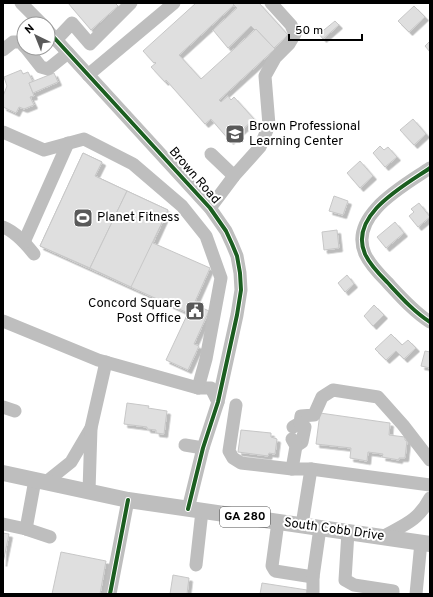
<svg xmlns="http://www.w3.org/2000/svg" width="433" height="597" font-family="Overpass,sans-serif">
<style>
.building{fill:#dfdfdf;stroke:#c7c7c7;filter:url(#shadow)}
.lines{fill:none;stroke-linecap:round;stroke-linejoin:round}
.minor{stroke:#bebebe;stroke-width:13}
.major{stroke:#bebebe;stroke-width:16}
.cycleway-casing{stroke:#fff;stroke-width:6}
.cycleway{stroke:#1b5e20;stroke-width:4}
.labels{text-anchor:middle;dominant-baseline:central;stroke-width:4;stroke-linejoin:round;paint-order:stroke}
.shield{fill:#fff;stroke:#4c4c4c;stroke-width:1}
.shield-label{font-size:12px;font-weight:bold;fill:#000}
.poi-label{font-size:13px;fill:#000;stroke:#fff;text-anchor:start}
.street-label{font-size:13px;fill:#000;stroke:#fff}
</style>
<defs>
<filter id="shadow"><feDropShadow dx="3.5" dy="3.5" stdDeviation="0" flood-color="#0004"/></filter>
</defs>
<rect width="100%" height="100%" fill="#fff"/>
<g class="building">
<path d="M68,3H115L118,6L91,30Z"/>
<path d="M196,3H232L234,5L179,55L201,79L256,29L275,49L219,100L221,102L228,96L231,100L234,97L254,119L230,141L211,119L205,124L166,80L165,82L151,67L156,63L155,62L154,63L143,51Z"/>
<path d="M232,3H259L288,35L274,48L256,29L255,30L251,26L228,48L213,30L237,8Z"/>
<path d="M414,6L425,17L409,32L398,21Z"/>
<path d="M335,21L339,25L323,39L319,34Z"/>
<path d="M430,41V52L425,46Z"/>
<path d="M21,70L23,74L28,72L33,82L29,83L34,96L30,97L34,105L24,109L19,107L16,113L3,107V96L7,86L4,77Z"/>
<path d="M54,73L58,82L33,93L29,83Z"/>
<path d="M413,119L426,134L414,145L400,130Z"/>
<path d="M380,146L384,150L388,147L397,157L385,167L373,153Z"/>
<path d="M83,153L102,162L95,176L168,210L153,243L210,268L194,304L209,311L194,344L199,346L188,370L166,360L188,313L40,246Z"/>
<path d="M83,153L102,162L95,176L127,191L90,268L40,246Z"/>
<path d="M360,161L373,176L360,188L347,173Z"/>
<path d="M127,191L168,210L131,287L90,268Z"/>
<path d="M334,196L348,201L343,215L329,211Z"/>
<path d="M419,203L430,217L418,227L409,216L414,212L411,209Z"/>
<path d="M395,222L404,233L386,248L377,237Z"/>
<path d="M337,230L339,248L324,250L322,232Z"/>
<path d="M347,275L354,284L345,292L338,283Z"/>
<path d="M374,305L384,315L373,326L364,316Z"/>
<path d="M391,334L402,345L408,340L416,348L404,359L396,351L386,360L375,349Z"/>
<path d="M425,351L430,352V368L421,366Z"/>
<path d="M127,403L149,406L148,408L167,411L164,434L156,433V430L147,429V427L124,424Z"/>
<path d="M320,413L390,423L389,435L405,437V440L407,441L405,458H399V460L382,457L383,454L368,452L367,461L350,458L351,448L316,444Z"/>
<path d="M241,430L271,433V437L277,439L275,454L269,453L268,456L238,452Z"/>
<path d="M3,533L9,534L3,563Z"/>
<path d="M61,552L106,561L100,594H52Z"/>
<path d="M173,575L189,578L187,594H170Z"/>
<path d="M262,583L307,590L306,594H260Z"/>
</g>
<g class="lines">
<g class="minor">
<path d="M21,3L42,24"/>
<path d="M48,31L210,208L226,231L232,244L237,256L240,273L241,290L237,315L218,402L203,448L188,509"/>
<path d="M56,40L72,23L90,44L131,3"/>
<path d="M26,48L41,67L48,69L68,53"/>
<path d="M3,50L13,42H21L24,46"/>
<path d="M88,75L174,3"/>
<path d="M3,132L44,150L84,139L133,164L182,206L206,236L221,278L206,359L198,388H211L218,402"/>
<path d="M211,154L234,176"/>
<path d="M430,168C405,185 348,215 365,254C370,265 379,274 387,282C400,296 414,312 430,322"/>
<path d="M210,208L234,176L260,147L269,125L265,76L275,58L289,44L295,34L291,25L271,3"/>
<path d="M3,227C16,232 26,244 34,254"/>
<path d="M24,242L68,143"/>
<path d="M3,321L98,360L198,388"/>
<path d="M236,405L229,451L233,458L241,463L292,469H311L430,485"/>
<path d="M3,407L15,411"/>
<path d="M293,427L300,423L301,416L314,415L322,397L333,390L378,397L403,425L430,460"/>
<path d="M185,445L203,448"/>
<path d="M296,446L302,442L305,427L300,423"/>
<path d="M292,469L296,446L292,439"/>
<path d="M46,482L71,462L91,428"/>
<path d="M89,491L91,428L106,362"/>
<path d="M278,522L272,566L275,571L313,577L320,528"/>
<path d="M3,524L26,529L50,537"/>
<path d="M302,525L311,469"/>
<path d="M26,529L35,480"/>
<path d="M348,532L345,580L354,585L393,591V594"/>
<path d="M382,537C404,525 418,521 430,498"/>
<path d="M196,565L202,511"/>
<path d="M313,577V594"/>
<path d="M110,594L128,500"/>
<path d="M416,594L421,542"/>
</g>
<path class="major" d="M3,473L128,500L430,544"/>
<defs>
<g id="cycleway">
<path d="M48,31L210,208L226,231L232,244L237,256L240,273L241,290L237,315L218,402L203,448L188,509"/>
<path d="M430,168C405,185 348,215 365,254C370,265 379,274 387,282C400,296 414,312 430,322"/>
<path d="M110,594L128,500"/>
</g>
</defs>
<use href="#cycleway" class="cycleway-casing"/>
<use href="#cycleway" class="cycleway"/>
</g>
<defs>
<symbol id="school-square" viewBox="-11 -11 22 22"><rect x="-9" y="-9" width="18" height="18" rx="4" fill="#595959" stroke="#fff"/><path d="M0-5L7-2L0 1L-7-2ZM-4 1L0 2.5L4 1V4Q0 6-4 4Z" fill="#fff"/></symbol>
<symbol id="stadium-square" viewBox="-11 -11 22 22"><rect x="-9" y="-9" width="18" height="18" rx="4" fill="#595959" stroke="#fff"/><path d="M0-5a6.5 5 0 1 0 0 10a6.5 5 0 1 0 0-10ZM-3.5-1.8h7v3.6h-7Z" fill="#fff"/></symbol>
<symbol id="civic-square" viewBox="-11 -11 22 22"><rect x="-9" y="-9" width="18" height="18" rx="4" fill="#595959" stroke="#fff"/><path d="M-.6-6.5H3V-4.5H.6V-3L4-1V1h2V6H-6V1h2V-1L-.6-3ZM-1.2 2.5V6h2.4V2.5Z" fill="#fff"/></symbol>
</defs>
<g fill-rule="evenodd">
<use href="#school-square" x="224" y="123" width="22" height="22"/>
<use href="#stadium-square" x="72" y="207" width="22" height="22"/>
<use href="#civic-square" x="184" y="300" width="22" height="22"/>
</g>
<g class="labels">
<rect class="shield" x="220" y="507" width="50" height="20" rx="3"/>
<g class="shield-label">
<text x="245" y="517">GA 280</text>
</g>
<g class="poi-label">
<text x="249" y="127">Brown Professional<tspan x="249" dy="15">Learning Center</tspan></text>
<text x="97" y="218">Planet Fitness</text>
<text x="181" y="304" text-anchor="end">Concord Square<tspan x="181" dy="15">Post Office</tspan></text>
</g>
<g class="street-label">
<text transform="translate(194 176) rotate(49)">Brown Road</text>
<text transform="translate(334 530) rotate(8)">South Cobb Drive</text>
</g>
</g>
<rect width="433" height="597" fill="none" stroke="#000000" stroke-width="8"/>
<g transform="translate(36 36) rotate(317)"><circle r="19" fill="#ffffff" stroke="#999999"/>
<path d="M0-3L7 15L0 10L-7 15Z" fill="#595959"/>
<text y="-6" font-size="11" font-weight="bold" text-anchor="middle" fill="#000000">N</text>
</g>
<path d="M289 34v6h73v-6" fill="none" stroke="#000000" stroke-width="2"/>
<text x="295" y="34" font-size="12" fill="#000000" stroke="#ffffff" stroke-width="3" paint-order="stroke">50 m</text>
</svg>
